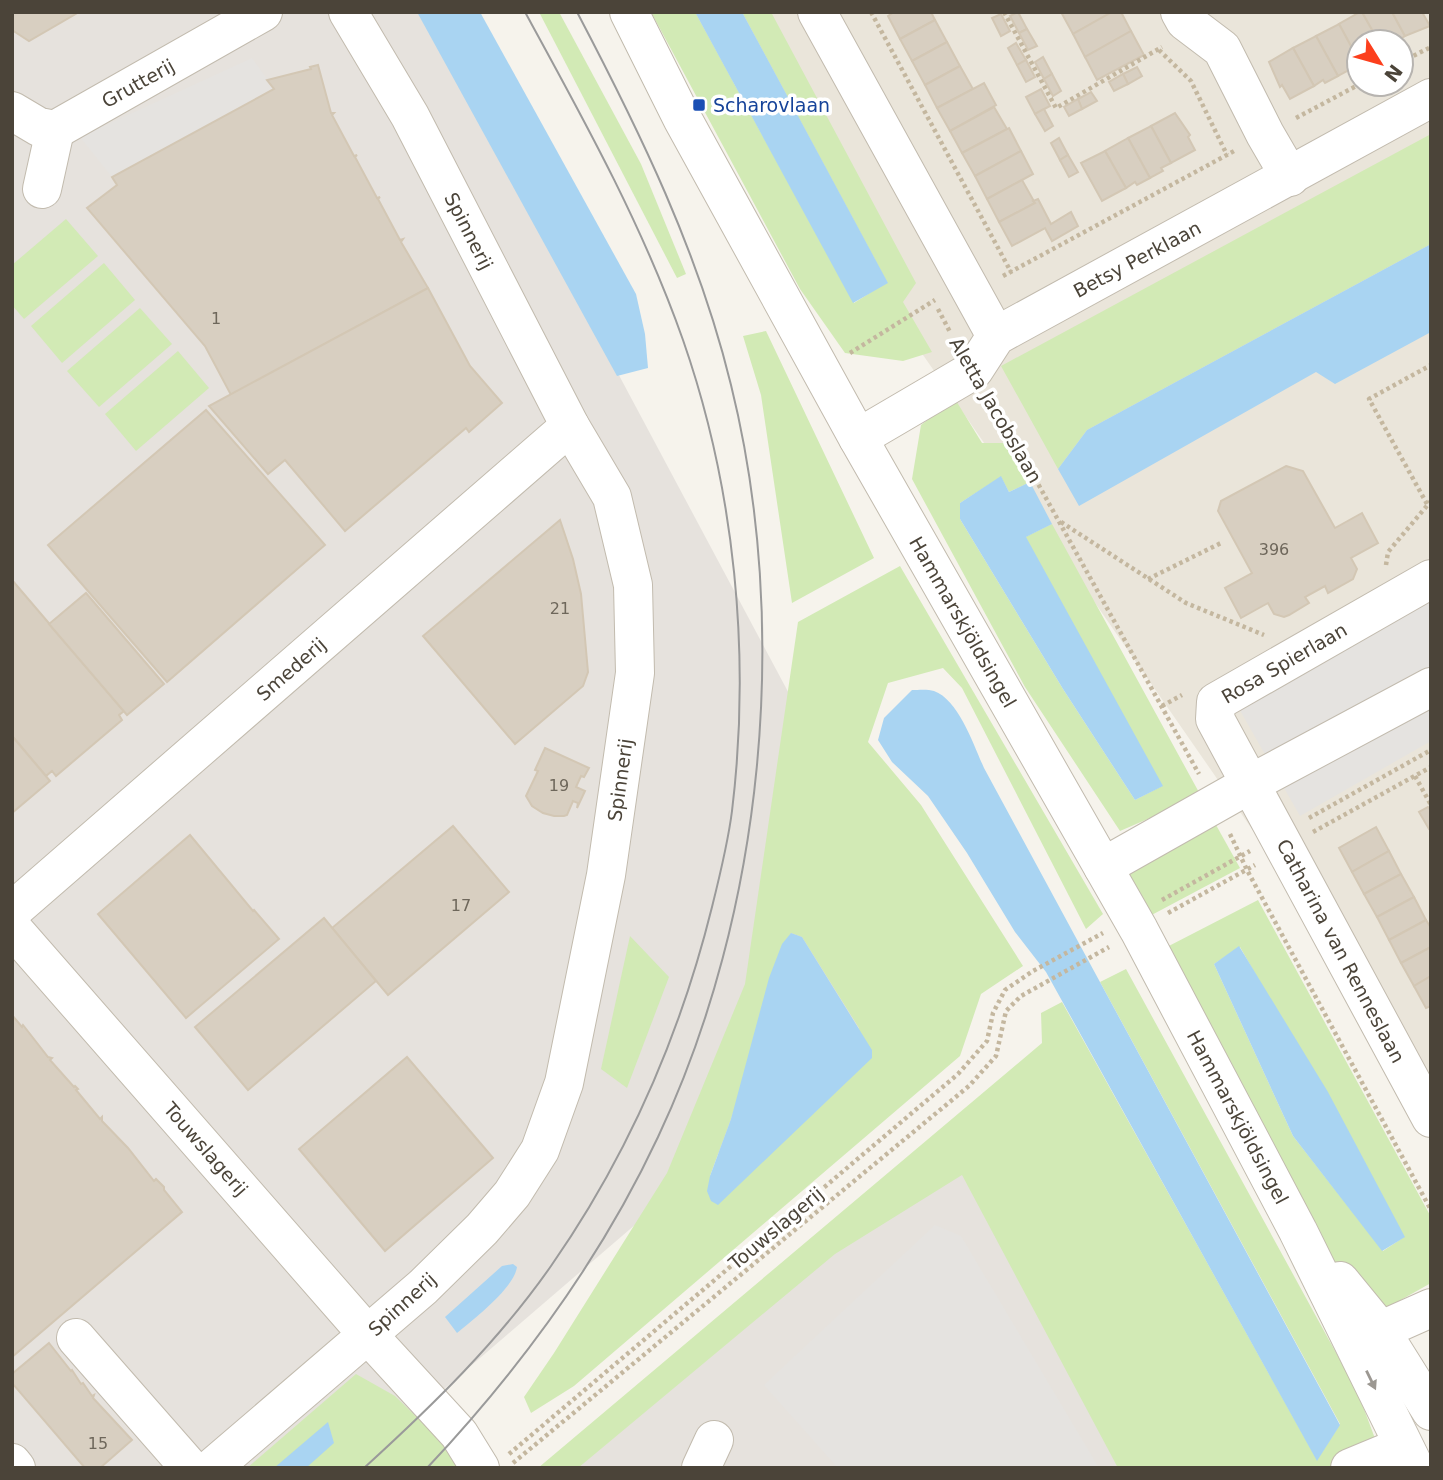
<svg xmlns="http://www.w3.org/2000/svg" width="1443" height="1480" font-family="'DejaVu Sans',sans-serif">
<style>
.residential{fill:#eae5da;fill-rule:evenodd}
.industrial{fill:#e6e2dd}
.green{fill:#d2eab5;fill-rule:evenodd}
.parking{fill:#e5e3e0}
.water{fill:#a9d4f2}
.building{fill:#d8cfc1;stroke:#d3c7b4;stroke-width:2}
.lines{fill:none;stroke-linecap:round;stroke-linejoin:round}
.minor-casing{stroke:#c2bbae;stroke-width:40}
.path{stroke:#c4b79f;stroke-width:4.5;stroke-dasharray:3.5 3.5;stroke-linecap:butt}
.minor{stroke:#fff;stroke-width:38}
.tram{stroke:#9a9a9a;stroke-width:2}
.oneway{fill:#9c9892}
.transit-dot{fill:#1a4fb4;stroke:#fff;stroke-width:2.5}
.labels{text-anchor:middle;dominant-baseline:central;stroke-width:7;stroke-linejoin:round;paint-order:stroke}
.number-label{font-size:16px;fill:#6e675b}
.street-label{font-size:19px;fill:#4b4439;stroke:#fff}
.transit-label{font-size:19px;fill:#164399;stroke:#fff;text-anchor:start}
</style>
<rect width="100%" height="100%" fill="#f6f3ec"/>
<path class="residential" d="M685,12H1431V1087ZM1359,42H1401V84H1359Z"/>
<g class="industrial">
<path d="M12,12H425L935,967L352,1468H12Z"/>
<path d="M1015,1079L1231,1468H560Z"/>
</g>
<g class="green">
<path d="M539,12H559L641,164L686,274L677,278Z"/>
<path d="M651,12H695L854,303L887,282L742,12H771L916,283L903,302L932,352L903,361L845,353L800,289Z"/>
<path d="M1431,134V244L1087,430L1058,469L1001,366Z"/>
<path d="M66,219L98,256L24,319L12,305V265Z"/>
<path d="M104,263L135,300L62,363L31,326Z"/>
<path d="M140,308L172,344L99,407L67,371Z"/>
<path d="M766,331L874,558L792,603L761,395L743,336Z"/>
<path d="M178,351L209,388L136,451L105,414Z"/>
<path d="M955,399L982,443H1008L1030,482L1009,492L1001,477L960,503V519L1063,689L1135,800L1162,786L1025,537L1052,524L1201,796L1120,831L1025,687L912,479L921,425Z"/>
<path d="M900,566L1103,914L1086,929L962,688L943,668L888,683L868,742L921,805L1023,966L981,994L960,1056L574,1386L531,1413L524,1397L554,1353L667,1173L745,984L798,622ZM791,933L802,937L859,1028L710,1176L731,1119Z"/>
<path d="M1216,825L1240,868L1146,918L1122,873Z"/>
<path d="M1258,900L1431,1217V1283L1365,1320L1163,949ZM1240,947L1404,1237L1383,1251L1293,1136L1214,964Z"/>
<path d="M630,936L669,977L627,1088L601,1069Z"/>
<path d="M1126,969L1358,1393L1386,1468H1118L962,1175L835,1254L578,1468H538L1042,1043L1041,1013L1062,1002L1317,1460L1340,1424L1100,982Z"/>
<path d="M356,1374L395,1396L469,1468H247Z"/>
</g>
<g class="parking">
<path d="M252,58L274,89L112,177L80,137Z"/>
<path d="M1431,597V741L1300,816L1238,707Z"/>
<path d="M935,1225L961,1236L1099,1468H838L764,1385Z"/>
</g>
<g class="water">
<path d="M417,12H480L636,294L645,334L648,368L617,376Z"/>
<path d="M695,12H742L888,283L853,303Z"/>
<path d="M1431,244V332L1335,384L1316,372L1079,506L1058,469L1087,430Z"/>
<path d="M1001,476L1009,492L1030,482L1052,524L1026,537L1163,786L1135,800L1063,689L960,519V503Z"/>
<path d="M912,690C918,690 928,689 934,691C959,700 974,746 984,768L1340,1425L1317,1461L1046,972L1015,932L967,853L928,796L892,762L878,740L884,718Z"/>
<path d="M791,933L802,937L872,1050V1058L718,1205L711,1201L707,1191L710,1176L731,1119L769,978L782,944Z"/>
<path d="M1239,946L1328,1092L1405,1237L1382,1251L1293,1136L1214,964Z"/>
<path d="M513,1264L517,1267C514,1288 474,1319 457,1333L445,1317L502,1266Z"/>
<path d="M328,1422L334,1443L306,1468H274Z"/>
</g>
<g class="building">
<path d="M12,12H79L29,41L12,30Z"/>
<path d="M894,12H931L935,20L900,39L888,16Z"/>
<path d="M1018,12L1027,29L1019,33L1010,16Z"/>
<path d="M1061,12H1112L1073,34Z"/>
<path d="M1112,12H1121L1131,31L1085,57L1073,34Z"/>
<path d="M1360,12H1362L1379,42H1359V61L1339,24Z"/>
<path d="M1362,12H1392L1405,36L1396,42H1379Z"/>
<path d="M1392,12H1422L1430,26L1405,36Z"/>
<path d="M1001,14L1010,31L1001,36L992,18Z"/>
<path d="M935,20L947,42L912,61L900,39Z"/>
<path d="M1339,24L1359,61L1349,66L1351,69L1338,76L1316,36Z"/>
<path d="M1027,29L1037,46L1028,50L1019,33Z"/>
<path d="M1131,31L1144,55L1097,80L1085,57Z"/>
<path d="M1316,36L1338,76L1325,83L1323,80L1314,86L1293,48Z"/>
<path d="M947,42L960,66L925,85L912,61Z"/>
<path d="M1016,43L1026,60L1017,65L1008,48Z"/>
<path d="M1293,48L1314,86L1290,99L1282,85L1280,87L1269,62Z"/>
<path d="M1043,57L1052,74L1044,79L1035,62Z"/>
<path d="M1026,60L1035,77L1026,82L1017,65Z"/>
<path d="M318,65L331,113H334L332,115L354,156L357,155L355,157L377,198L380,197L378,199L400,240L403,239L401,242L428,288L231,395L205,346L87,208L117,185L112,177L274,89L267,80L311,69L310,67Z"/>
<path d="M960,66L973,89L937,108L925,85Z"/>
<path d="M1137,67L1142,76L1128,84L1123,74Z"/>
<path d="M1052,74L1061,91L1053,96L1044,79Z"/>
<path d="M1123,74L1128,84L1114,91L1109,82Z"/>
<path d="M984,83L996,105L950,131L937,108Z"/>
<path d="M1041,89L1050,106L1035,114L1026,97Z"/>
<path d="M1091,92L1097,101L1082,109L1078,99Z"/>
<path d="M1078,99L1082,109L1069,116L1064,107Z"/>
<path d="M994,107L1007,129L962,153L950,131Z"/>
<path d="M1044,109L1053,126L1045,131L1035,114Z"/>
<path d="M1175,113L1190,135L1188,137L1195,150L1171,163L1151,126Z"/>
<path d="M1151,126L1171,163L1161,168L1163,171L1150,178L1128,138Z"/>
<path d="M1009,128L1021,151L975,176L962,153Z"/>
<path d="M1059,138L1068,155L1060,160L1051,143Z"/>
<path d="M1128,138L1150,178L1137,185L1135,182L1126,188L1105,151Z"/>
<path d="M1021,151L1033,174L987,199L975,176Z"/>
<path d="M1105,151L1126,188L1102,201L1081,163Z"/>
<path d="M1068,155L1078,172L1069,177L1060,160Z"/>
<path d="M1022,180L1035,203L999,222L987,199Z"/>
<path d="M1038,199L1051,224L1071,212L1078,226L1052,241L1045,228L1012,246L999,222L1035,203L1033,201Z"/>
<path d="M428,288L470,366L502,403L469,432L466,428L345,531L285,460L268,474L209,406Z"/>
<path d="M206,410L325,545L167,682L48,545Z"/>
<path d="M1286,466L1303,471L1335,528L1362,513L1378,543L1351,558L1357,569L1353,579L1328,593L1325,586L1305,597L1309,603L1289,615L1284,617L1274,614L1268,603L1241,618L1225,588L1252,573L1218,511L1221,501Z"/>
<path d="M560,520L573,559L581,594L588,672L583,686L515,744L423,636Z"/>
<path d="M12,580L124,711L119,715L122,720L56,776L52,771L46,776L12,736Z"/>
<path d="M86,593L164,684L127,715L49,624Z"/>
<path d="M12,736L50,781L12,813Z"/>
<path d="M545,748L589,768L584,777L581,776L576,787L585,791L577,808L578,803L573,801L567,815L564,816H554L543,813L532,806L526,796L538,771L535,770Z"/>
<path d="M1428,807L1431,811V828L1429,829L1419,812Z"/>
<path d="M453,826L509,892L388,995L332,928Z"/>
<path d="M1376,827L1389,851L1352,872L1339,848Z"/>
<path d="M190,835L253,911L254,910L279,939L186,1018L98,914Z"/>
<path d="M1389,851L1401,874L1364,894L1352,872Z"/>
<path d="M1401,874L1414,897L1377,917L1364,894Z"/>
<path d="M1414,897L1426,920L1389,940L1377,917Z"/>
<path d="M324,918L376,981L248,1090L195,1027Z"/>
<path d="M1426,920L1431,928V947L1401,963L1389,940Z"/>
<path d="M1431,947V976L1414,986L1401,963Z"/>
<path d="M1431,976V1006L1426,1008L1414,986Z"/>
<path d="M12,1015L22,1027L23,1025L48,1057L52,1058L50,1060L74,1087L75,1086L78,1089L76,1090L100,1119L102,1117V1121L128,1148L154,1181L156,1179L164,1187V1190L182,1212L12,1357Z"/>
<path d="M407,1057L493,1158L385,1251L299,1149Z"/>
<path d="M49,1343L71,1371L72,1370L81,1384L83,1383L92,1396L94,1395L93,1398L132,1440L100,1468H85L12,1383V1374Z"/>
</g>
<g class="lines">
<defs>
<g id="minor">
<path d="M629,12L682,118L858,438L1139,930L1298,1231L1415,1468"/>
<path d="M817,12L996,336"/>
<path d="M1180,12L1185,21L1222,49L1265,134L1290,177"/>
<path d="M12,111L39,127L55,130L263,12"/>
<path d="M42,189L55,130"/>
<path d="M858,438L974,370L996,336L1431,98"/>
<path d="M1431,579L1216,702L1215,719L1431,1118"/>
<path d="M1103,867L1250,784L1431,687"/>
<path d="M12,911L570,426"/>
<path d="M12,928L368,1335L459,1434L480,1468"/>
<path d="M1340,1281L1381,1331L1431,1411"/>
<path d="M76,1338L190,1468"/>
<path d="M1359,1340L1431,1308"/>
<path d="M12,1463L16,1468"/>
<path d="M212,1468L423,1287L482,1229L512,1194L540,1150L564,1083L606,875L635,673L633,585L612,497L570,426L410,116L348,12"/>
<path d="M701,1468L714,1440"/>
<path d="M1350,1468L1403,1446"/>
</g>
</defs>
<use href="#minor" class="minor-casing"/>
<g class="path">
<path d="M871,12L1011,272"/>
<path d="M1004,12L1056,108L1162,47"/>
<path d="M1159,50L1191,81L1227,155"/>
<path d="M1401,62L1431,47"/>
<path d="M1296,118L1360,84"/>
<path d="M1003,276L1236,150"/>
<path d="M938,309L950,332"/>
<path d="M850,353L935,300"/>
<path d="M991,399L1199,774"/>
<path d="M1427,504L1369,399L1431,365"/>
<path d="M1061,522L1186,603L1264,635"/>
<path d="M1386,565L1388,552L1431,501"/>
<path d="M1148,579L1223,542"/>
<path d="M1162,706L1182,695"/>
<path d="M1415,776L1431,805"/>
<path d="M1309,818L1431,750"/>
<path d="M1313,832L1431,767"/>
<path d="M1230,834L1247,870L1431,1210"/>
<path d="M1162,900L1250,851"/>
<path d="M1168,913L1255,865"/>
<path d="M509,1454L958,1074L987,1041L993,1013L1005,990L1033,971L1103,933"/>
<path d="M513,1463L969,1086L996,1056L1006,1011L1021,996L1109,947"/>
</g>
<use href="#minor" class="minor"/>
<g class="tram">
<path d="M364,1468C432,1406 498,1342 551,1266C627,1157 680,1036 712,907C720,875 728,843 732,811C751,655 735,489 683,340C643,226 583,118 525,12"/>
<path d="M427,1468C520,1369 600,1261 658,1137C764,912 791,627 731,385C699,253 640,132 577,12"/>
</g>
</g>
<defs><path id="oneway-solid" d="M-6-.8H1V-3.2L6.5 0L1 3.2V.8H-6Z" transform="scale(1.75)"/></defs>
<use class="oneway" href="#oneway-solid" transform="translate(1371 1380) rotate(64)"/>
<rect class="transit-dot" x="692" y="98" width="14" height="14" rx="3.5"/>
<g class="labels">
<g class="number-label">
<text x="216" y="318">1</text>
<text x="1274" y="549">396</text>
<text x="560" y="608">21</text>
<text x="559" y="785">19</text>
<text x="461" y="905">17</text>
<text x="98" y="1443">15</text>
</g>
<g class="street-label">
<text transform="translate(138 83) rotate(-29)">Grutterij</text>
<text transform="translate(469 231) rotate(63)">Spinnerij</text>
<text transform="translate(1137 259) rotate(-28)">Betsy Perklaan</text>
<text transform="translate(996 410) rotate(60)">Aletta Jacobslaan</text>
<text transform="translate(963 622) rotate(60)">Hammarskjöldsingel</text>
<text transform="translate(1284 663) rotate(-30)">Rosa Spierlaan</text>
<text transform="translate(291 669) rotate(-41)">Smederij</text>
<text transform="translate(620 780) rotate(-82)">Spinnerij</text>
<text transform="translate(1341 951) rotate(62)">Catharina van Renneslaan</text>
<text transform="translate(1238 1117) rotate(62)">Hammarskjöldsingel</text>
<text transform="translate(206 1149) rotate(49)">Touwslagerij</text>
<text transform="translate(776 1228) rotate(-40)">Touwslagerij</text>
<text transform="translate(402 1304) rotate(-42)">Spinnerij</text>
</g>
<g class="transit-label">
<text x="713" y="105">Scharovlaan</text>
</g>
</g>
<rect width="1443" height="1480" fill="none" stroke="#4b4439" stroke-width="28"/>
<g transform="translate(1380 63) rotate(127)"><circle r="33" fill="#ffffff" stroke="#b7b4b0" stroke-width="2"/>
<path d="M0-5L12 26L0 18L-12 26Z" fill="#fc3f1d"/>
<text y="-10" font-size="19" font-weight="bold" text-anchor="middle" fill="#4b4439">N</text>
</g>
</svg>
